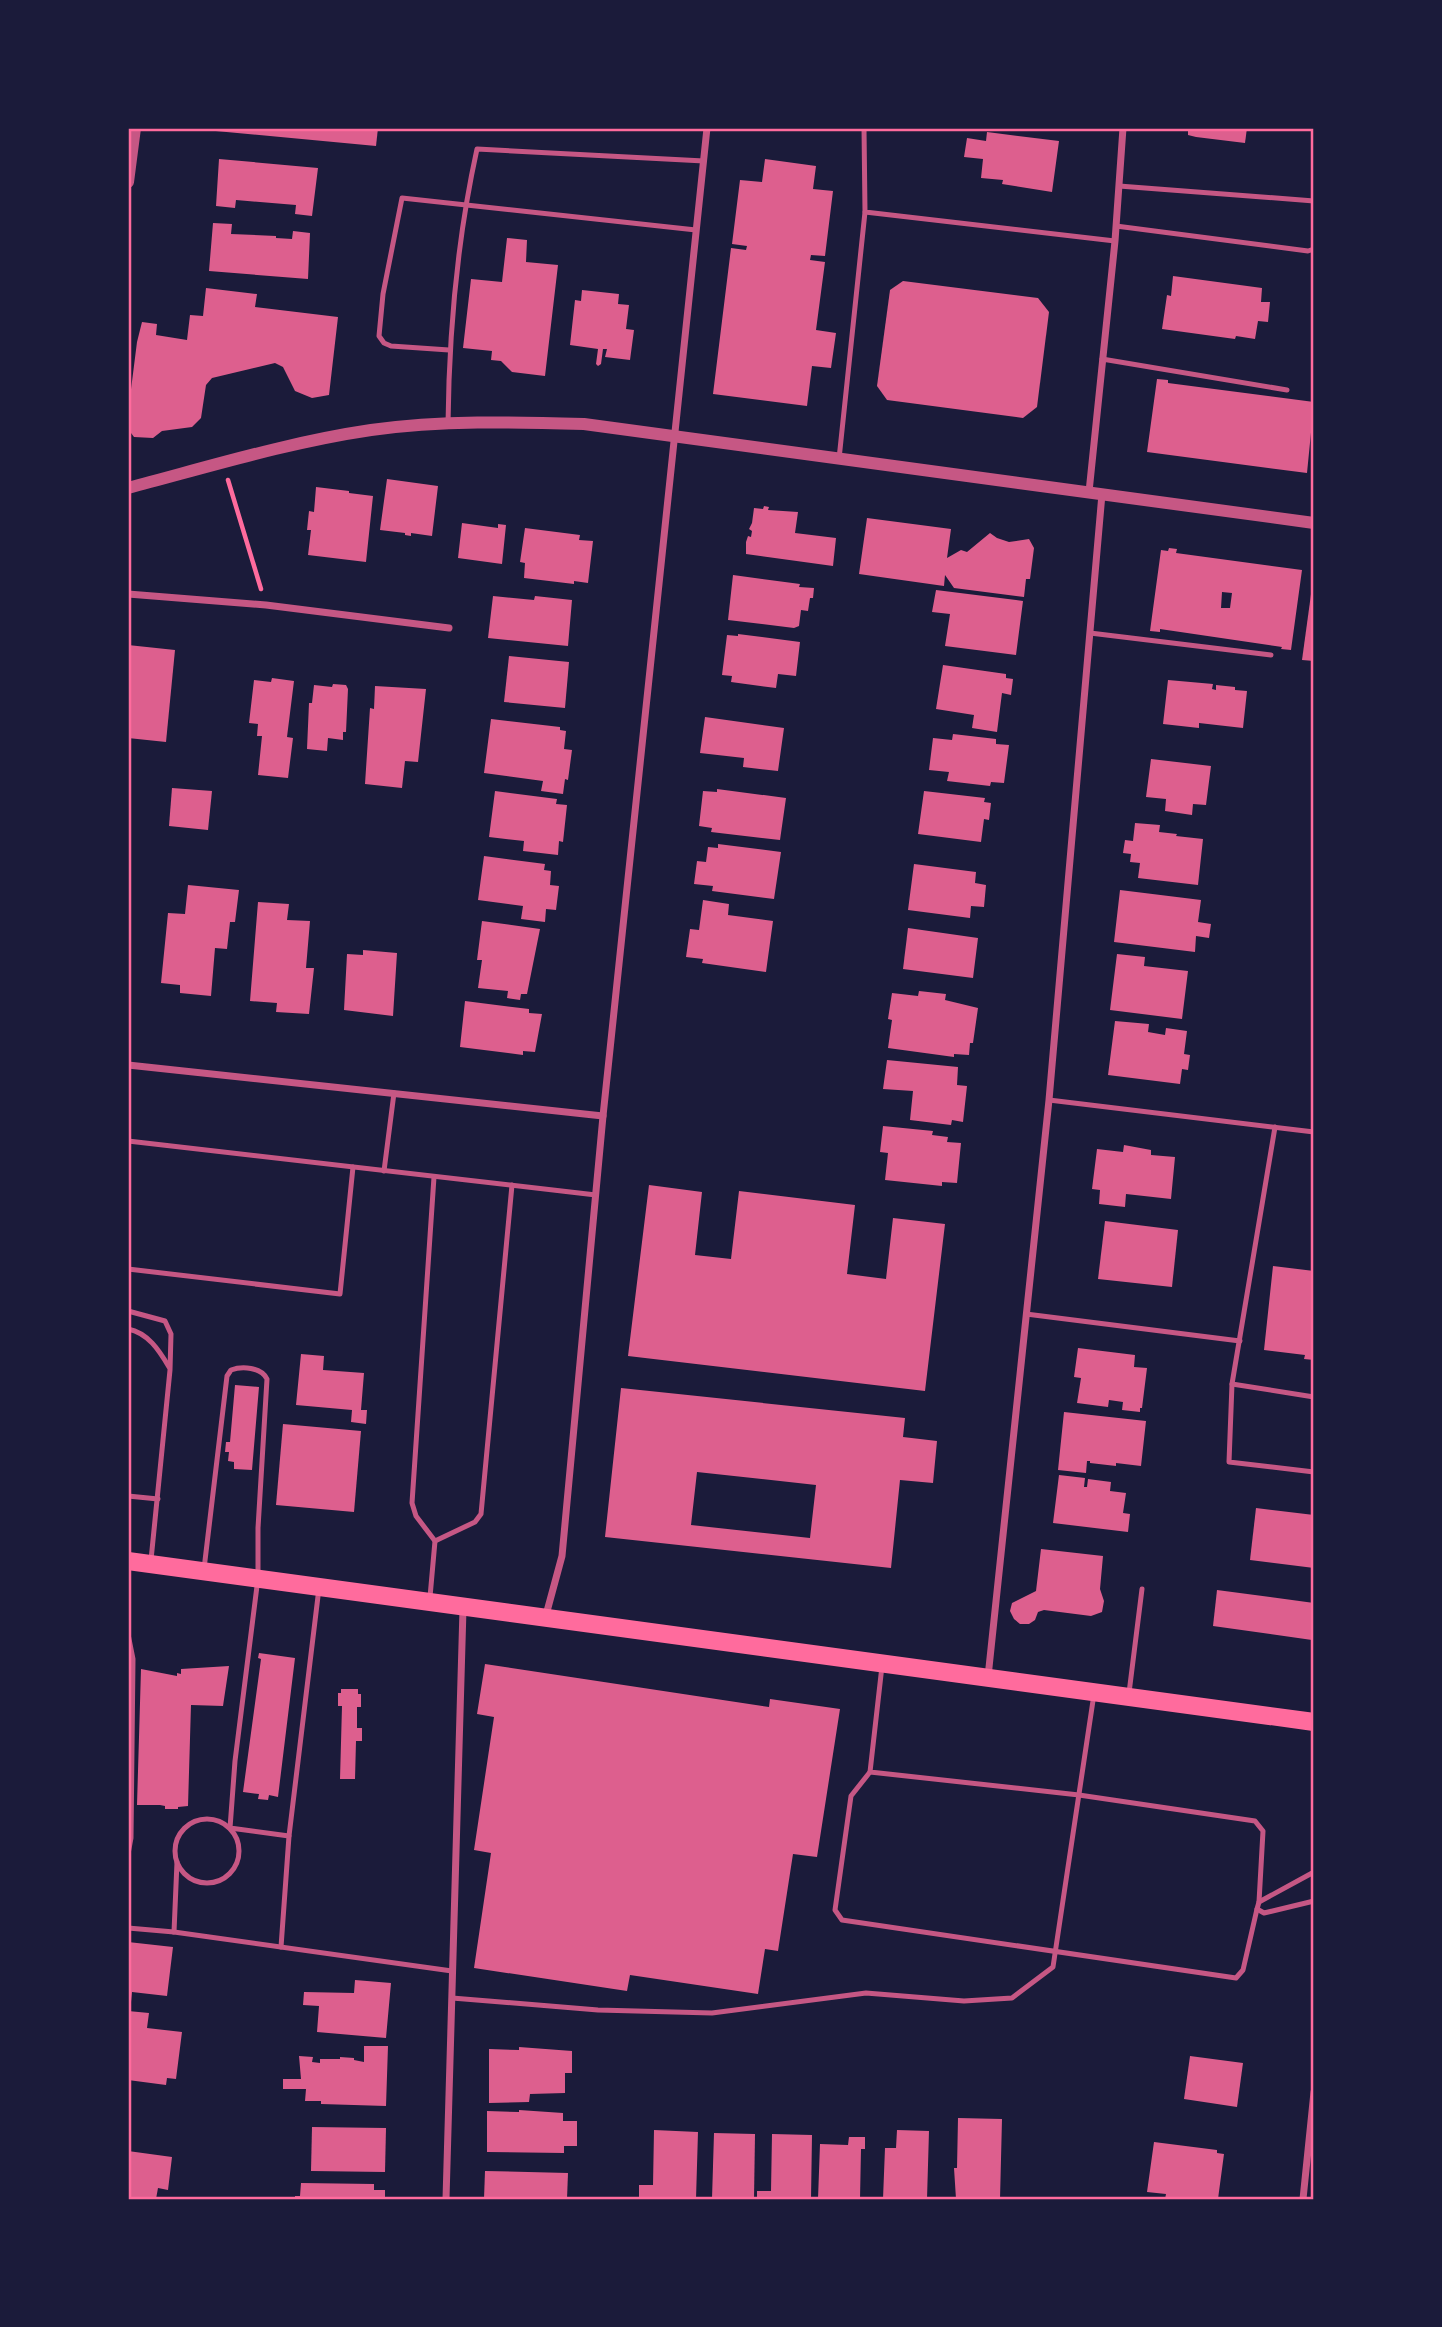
<svg xmlns="http://www.w3.org/2000/svg" width="1442" height="2327" font-family="'Fira Sans Condensed',sans-serif">
<style>
.building{fill:#dd5f8e;fill-rule:evenodd}
.lines{fill:none;stroke-linecap:round;stroke-linejoin:round}
.path{stroke:#ff6b9d;stroke-width:4.5}
.service{stroke:#c65784;stroke-width:5}
.minor{stroke:#c65784;stroke-width:7}
.tertiary{stroke:#c65784;stroke-width:12}
.primary{stroke:#ff6b9d;stroke-width:18}
.neatline{fill:none;stroke:#ff6b9d;stroke-width:2.5}
</style>
<rect width="100%" height="100%" fill="#1b1b3a"/>
<g class="building">
<path d="M205,128H378L376,146L205,130Z"/>
<path d="M1188,128H1247L1245,143L1196,137L1188,135Z"/>
<path d="M987,132L1059,141L1052,192L1002,184L1003,180L981,178L983,159L964,157L967,138L986,141Z"/>
<path d="M219,159L318,168L312,216L295,214L296,205L236,200L235,208L216,206Z"/>
<path d="M765,159L816,166L813,189L833,191L825,256L811,255L810,260L825,262L816,330L836,333L831,368L812,366L807,406L713,394L731,248L746,250L747,246L732,244L740,180L762,182Z"/>
<path d="M213,223L232,224L231,234L276,236V238L292,239L293,231L310,233L308,279L209,271Z"/>
<path d="M507,238L527,240L526,262L558,265L545,376L512,372L501,361L491,360L492,351L463,348L471,279L502,282Z"/>
<path d="M1173,276L1262,288L1261,302H1270L1268,322L1258,321L1255,339L1236,336L1235,339L1162,329L1167,295L1171,296Z"/>
<path d="M903,281L1038,298L1049,312L1037,407L1023,418L887,400L877,386L890,290Z"/>
<path d="M206,288L257,294L255,307L338,317L329,395L312,398L295,391L283,367L275,363L212,378L206,385L201,418L192,427L162,431L153,438L134,437L128,429V413L137,342L142,322L157,324L156,335L187,340L190,315L203,316Z"/>
<path d="M582,290L619,294L618,304L629,305L626,329L634,330L630,360L605,357L607,349H603L601,364L598,366L596,364L598,349L570,345L575,300L581,301Z"/>
<path d="M1157,379L1168,380V383L1314,402L1307,473L1147,452Z"/>
<path d="M387,479L438,486L432,536L411,533V536L405,535V533L380,530Z"/>
<path d="M316,487L349,491V493L373,496L366,562L308,555L311,530H307L309,511L314,512Z"/>
<path d="M764,506L769,507L768,510L798,512L795,533L836,538L833,566L746,554V542L748,536L751,537L752,531L749,529L752,523L754,508L763,509Z"/>
<path d="M867,518L951,529L947,558L961,550L967,552L990,533L997,538L1009,542L1029,539L1034,548L1030,579H1026L1024,597L954,588L945,575L944,586L859,574Z"/>
<path d="M462,523L498,528V524L506,525L502,564L458,558Z"/>
<path d="M525,528L580,535L579,540L593,541L588,583L574,581V584L524,578L525,563L520,562Z"/>
<path d="M1169,548L1177,549L1176,553L1302,570L1291,650L1281,649L1282,647L1160,629V632L1150,631L1161,550L1168,551ZM1222,592L1232,593L1230,608H1221Z"/>
<path d="M733,575L800,584L799,587L814,588L813,598H810L808,611L801,610L799,626L794,628L728,620Z"/>
<path d="M1312,587L1314,588V661L1302,660Z"/>
<path d="M936,590L1023,601L1016,655L945,646L950,614L932,612Z"/>
<path d="M493,596L534,600L535,596L572,600L568,646L488,638Z"/>
<path d="M738,634L800,642L796,676L778,674L776,688L731,682L732,676L722,675L727,635L738,636Z"/>
<path d="M128,645L175,650L166,742L128,738Z"/>
<path d="M509,656L569,662L565,708L504,702Z"/>
<path d="M943,665L1006,674V678L1013,679L1011,695L1002,693L997,732L972,728L974,715L936,709Z"/>
<path d="M272,678L294,681L287,737L293,738L288,778L258,775L262,736H257L258,724L249,723L254,680L271,682Z"/>
<path d="M1168,680L1213,684L1212,689L1216,690V685L1235,687V690L1247,691L1243,728L1199,723V728L1163,724Z"/>
<path d="M333,684L346,685L348,689L346,732H343V740L328,738L327,751L307,749L309,703H312L314,685L332,687Z"/>
<path d="M375,686L426,689L418,762L405,761L402,788L365,784L370,708L374,709Z"/>
<path d="M705,717L784,728L778,771L743,767L744,758L700,753Z"/>
<path d="M491,719L560,727V730L566,731L564,749L572,750L568,780L565,779L563,794L541,791L543,781L484,773Z"/>
<path d="M953,734L996,739V744L1009,745L1004,783L991,782L990,786L947,781L949,772L929,770L933,738L952,740Z"/>
<path d="M1151,759L1211,766L1206,805L1193,804L1192,815L1165,811L1166,799L1146,797Z"/>
<path d="M172,788L212,791L208,830L169,826Z"/>
<path d="M717,789L786,798L780,840L711,832L712,828L699,826L703,791L717,792Z"/>
<path d="M495,791L557,799L556,804L567,805L563,842L559,841L558,855L523,851L524,841L489,837Z"/>
<path d="M924,791L985,798L984,802L991,803L989,820L984,819L981,842L918,834Z"/>
<path d="M1135,823L1160,825L1159,832L1177,834L1176,836L1203,839L1198,885L1138,878L1140,863L1130,862L1131,854L1123,853L1125,840L1133,841Z"/>
<path d="M718,844L781,852L774,899L712,891L713,886L694,884L697,861L706,862L708,847L718,848Z"/>
<path d="M484,856L545,864L544,870L551,871L550,885L559,886L556,910L546,909L545,922L521,919L523,906L478,900Z"/>
<path d="M914,864L976,872L975,883L986,885L984,907L971,906L970,918L908,910Z"/>
<path d="M188,885L239,890L235,922H230L227,949L215,948L211,996L180,993V985L161,983L168,913L185,914Z"/>
<path d="M1120,890L1201,900L1198,922L1211,924L1209,938L1196,936L1195,952L1114,942Z"/>
<path d="M703,900L729,904L728,915L773,921L766,972L702,963L703,959L686,957L690,929L699,930Z"/>
<path d="M258,902L289,904L287,920L310,921L306,968H314L309,1014L276,1012L277,1003L250,1001Z"/>
<path d="M482,921L540,929L527,994H521L520,1000L507,998L508,991L478,988L482,960H477Z"/>
<path d="M908,928L978,938L973,978L903,969Z"/>
<path d="M363,950L397,953L393,1016L344,1010L347,954L363,955Z"/>
<path d="M1117,954L1145,957L1144,966L1188,971L1182,1019L1110,1010Z"/>
<path d="M919,991L946,994L945,1000L978,1008L973,1043H970L969,1055L954,1054V1057L888,1048L892,1020L888,1019L892,993L918,996Z"/>
<path d="M465,1001L529,1009V1013L542,1014L535,1052L523,1051V1055L460,1047Z"/>
<path d="M1115,1021L1149,1024L1148,1032L1165,1035L1166,1028L1187,1031L1184,1054L1190,1055L1188,1070L1182,1069L1180,1084L1108,1075Z"/>
<path d="M887,1060L958,1067L957,1085L967,1086L963,1122L952,1120L951,1125L910,1120L913,1091L883,1089Z"/>
<path d="M883,1126L933,1131L932,1135L948,1137L947,1142L961,1143L957,1183L942,1182V1186L885,1180L888,1153L880,1152Z"/>
<path d="M1124,1145L1151,1150V1155L1175,1157L1171,1199L1126,1194L1125,1207L1099,1204L1100,1190L1092,1189L1097,1149L1123,1152Z"/>
<path d="M649,1185L702,1192L695,1255L731,1259L739,1191L855,1205L847,1274L886,1279L893,1218L945,1224L925,1391L628,1356Z"/>
<path d="M1105,1221L1178,1230L1172,1287L1098,1279Z"/>
<path d="M1273,1266L1314,1271V1360L1304,1359L1305,1355L1264,1350Z"/>
<path d="M1078,1348L1135,1355L1134,1367L1147,1368L1142,1408H1140V1412L1122,1410L1123,1402L1109,1400L1108,1407L1077,1403L1081,1378L1074,1377Z"/>
<path d="M301,1354L324,1356L323,1370L364,1373L361,1410H367L366,1424L351,1422L352,1410L296,1405Z"/>
<path d="M235,1385L259,1387L252,1470L234,1469V1462L228,1461L229,1452H225L226,1442H230Z"/>
<path d="M621,1388L905,1418L903,1437L937,1441L933,1483L900,1480L891,1568L605,1537ZM697,1472L816,1485L810,1538L691,1525Z"/>
<path d="M1064,1412L1146,1421L1141,1466L1116,1463V1466L1090,1463V1461H1087L1086,1473L1058,1470Z"/>
<path d="M283,1424L361,1431L354,1512L276,1505Z"/>
<path d="M1059,1475L1085,1478L1084,1487H1087L1088,1479L1111,1482L1110,1491L1126,1493L1123,1513L1130,1514L1128,1532L1053,1523Z"/>
<path d="M1256,1508L1314,1515V1568L1250,1560Z"/>
<path d="M1041,1549L1103,1556L1100,1589L1104,1601L1102,1612L1091,1616L1044,1610L1038,1612L1035,1620L1029,1624H1020L1014,1619L1010,1611L1012,1603L1036,1591Z"/>
<path d="M1217,1590L1314,1603L1312,1640L1213,1626Z"/>
<path d="M259,1653L295,1658L278,1797L269,1795L268,1800L258,1799L259,1794L243,1792L261,1659L258,1658Z"/>
<path d="M485,1664L769,1707L770,1699L840,1709L817,1857L793,1854L778,1951L765,1949L758,1994L630,1975L627,1991L474,1968L491,1853L474,1850L494,1717L477,1714Z"/>
<path d="M229,1666L223,1706L191,1705L188,1806L178,1807V1809H165V1806L160,1805H137L141,1669L177,1676V1673L181,1674V1669Z"/>
<path d="M341,1689H358V1694H361V1707H357V1728H362V1741H356L355,1779H340L342,1706H338V1693H341Z"/>
<path d="M128,1942L173,1947L167,1996L132,1992L131,2002L128,2001Z"/>
<path d="M355,1980L391,1983L386,2038L317,2032L319,2006L303,2005L304,1992L354,1993Z"/>
<path d="M128,2011L149,2013L147,2028L182,2032L176,2079L167,2078L166,2085L128,2080Z"/>
<path d="M364,2046H388L386,2106L321,2104V2101H305L306,2089H283V2079H301L299,2056L313,2057L312,2062L320,2063V2059H340V2057L354,2058V2060L364,2062Z"/>
<path d="M519,2047L572,2051V2073H565V2093L530,2094L529,2102L489,2103V2049L519,2050Z"/>
<path d="M1190,2056L1243,2063L1237,2107L1184,2099Z"/>
<path d="M519,2110L563,2113V2121H577V2146H564V2153L487,2152V2111L519,2112Z"/>
<path d="M958,2118L1002,2119L1000,2199H956L954,2168H957Z"/>
<path d="M312,2127L386,2128L385,2172L311,2171Z"/>
<path d="M654,2130L698,2132L696,2199H639V2185H653Z"/>
<path d="M897,2130L929,2131L927,2199H883L885,2148H896Z"/>
<path d="M714,2133L755,2134L754,2199H712Z"/>
<path d="M772,2134L812,2135L811,2199H757V2191H771Z"/>
<path d="M849,2137H865V2149H861L860,2199H818L820,2144L848,2145Z"/>
<path d="M1154,2142L1217,2150V2153L1224,2154L1218,2199H1165L1166,2194L1147,2192Z"/>
<path d="M128,2151L172,2157L168,2190L158,2188L156,2199H128Z"/>
<path d="M485,2171L568,2173L567,2199H484Z"/>
<path d="M301,2183L374,2184V2190H385V2199H295V2196H300Z"/>
</g>
<g class="lines">
<path class="path" d="M228,480L261,589"/>
<g class="service">
<path d="M864,128L865,212L1115,241"/>
<path d="M1119,186L1314,201"/>
<path d="M1116,226L1308,251L1314,249"/>
<path d="M449,350L391,346L384,343L379,336L383,294L402,198L696,230"/>
<path d="M1102,359L1287,390"/>
<path d="M448,424C449,331 457,240 477,149L704,161"/>
<path d="M839,459L865,212"/>
<path d="M1090,633L1271,655"/>
<path d="M1049,1100L1314,1132"/>
<path d="M1275,1127L1232,1384L1314,1397"/>
<path d="M128,1141L596,1195"/>
<path d="M384,1171L394,1093"/>
<path d="M128,1269L340,1294L353,1167"/>
<path d="M128,1311L165,1321L171,1334L170,1370L151,1560"/>
<path d="M1026,1314L1240,1341"/>
<path d="M128,1329C148,1333 159,1350 169,1367"/>
<path d="M1232,1384L1229,1462L1314,1472"/>
<path d="M128,1496L158,1499"/>
<path d="M435,1541L475,1522L481,1514L512,1185"/>
<path d="M204,1569L227,1376L231,1370C242,1366 261,1367 267,1379L258,1528V1578L235,1761L230,1828L289,1836"/>
<path d="M430,1597L435,1541L416,1516L412,1503L434,1177"/>
<path d="M128,1634L133,1659L131,1838L128,1854"/>
<path d="M882,1666L870,1772L1079,1795L1255,1821L1263,1831L1259,1902"/>
<path d="M1129,1693L1142,1589"/>
<path d="M870,1772L851,1796L835,1910L842,1920L1236,1978L1243,1970L1257,1909"/>
<circle cx="207" cy="1851" r="32"/>
<path d="M1314,1872L1259,1902L1257,1909L1264,1913L1314,1901"/>
<path d="M128,1928L174,1932L452,1971"/>
<path d="M174,1932L177,1862"/>
<path d="M281,1947L289,1836L319,1588"/>
<path d="M452,1998L598,2010L712,2013L866,1993L964,2001L1012,1998L1053,1967L1094,1694"/>
</g>
<g class="minor">
<path d="M1089,492L1115,241L1123,128"/>
<path d="M128,594L266,605L449,628"/>
<path d="M128,1065L603,1116"/>
<path d="M546,1615L562,1556L603,1116L707,128"/>
<path d="M988,1677L1049,1100L1102,494"/>
<path d="M446,2199L463,1609"/>
<path d="M1303,2199L1314,2092"/>
</g>
<g class="tertiary">
<path d="M128,182L135,128"/>
<path d="M128,488C208,467 289,442 371,430C442,420 513,422 584,424L1314,523"/>
</g>
<path class="primary" d="M128,1561L1314,1722"/>
</g>
<rect width="1442" height="2327" fill="none" stroke="#1b1b3a" stroke-width="259"/>
<rect x="130" y="130" width="1182" height="2068" class="neatline"/>
</svg>
